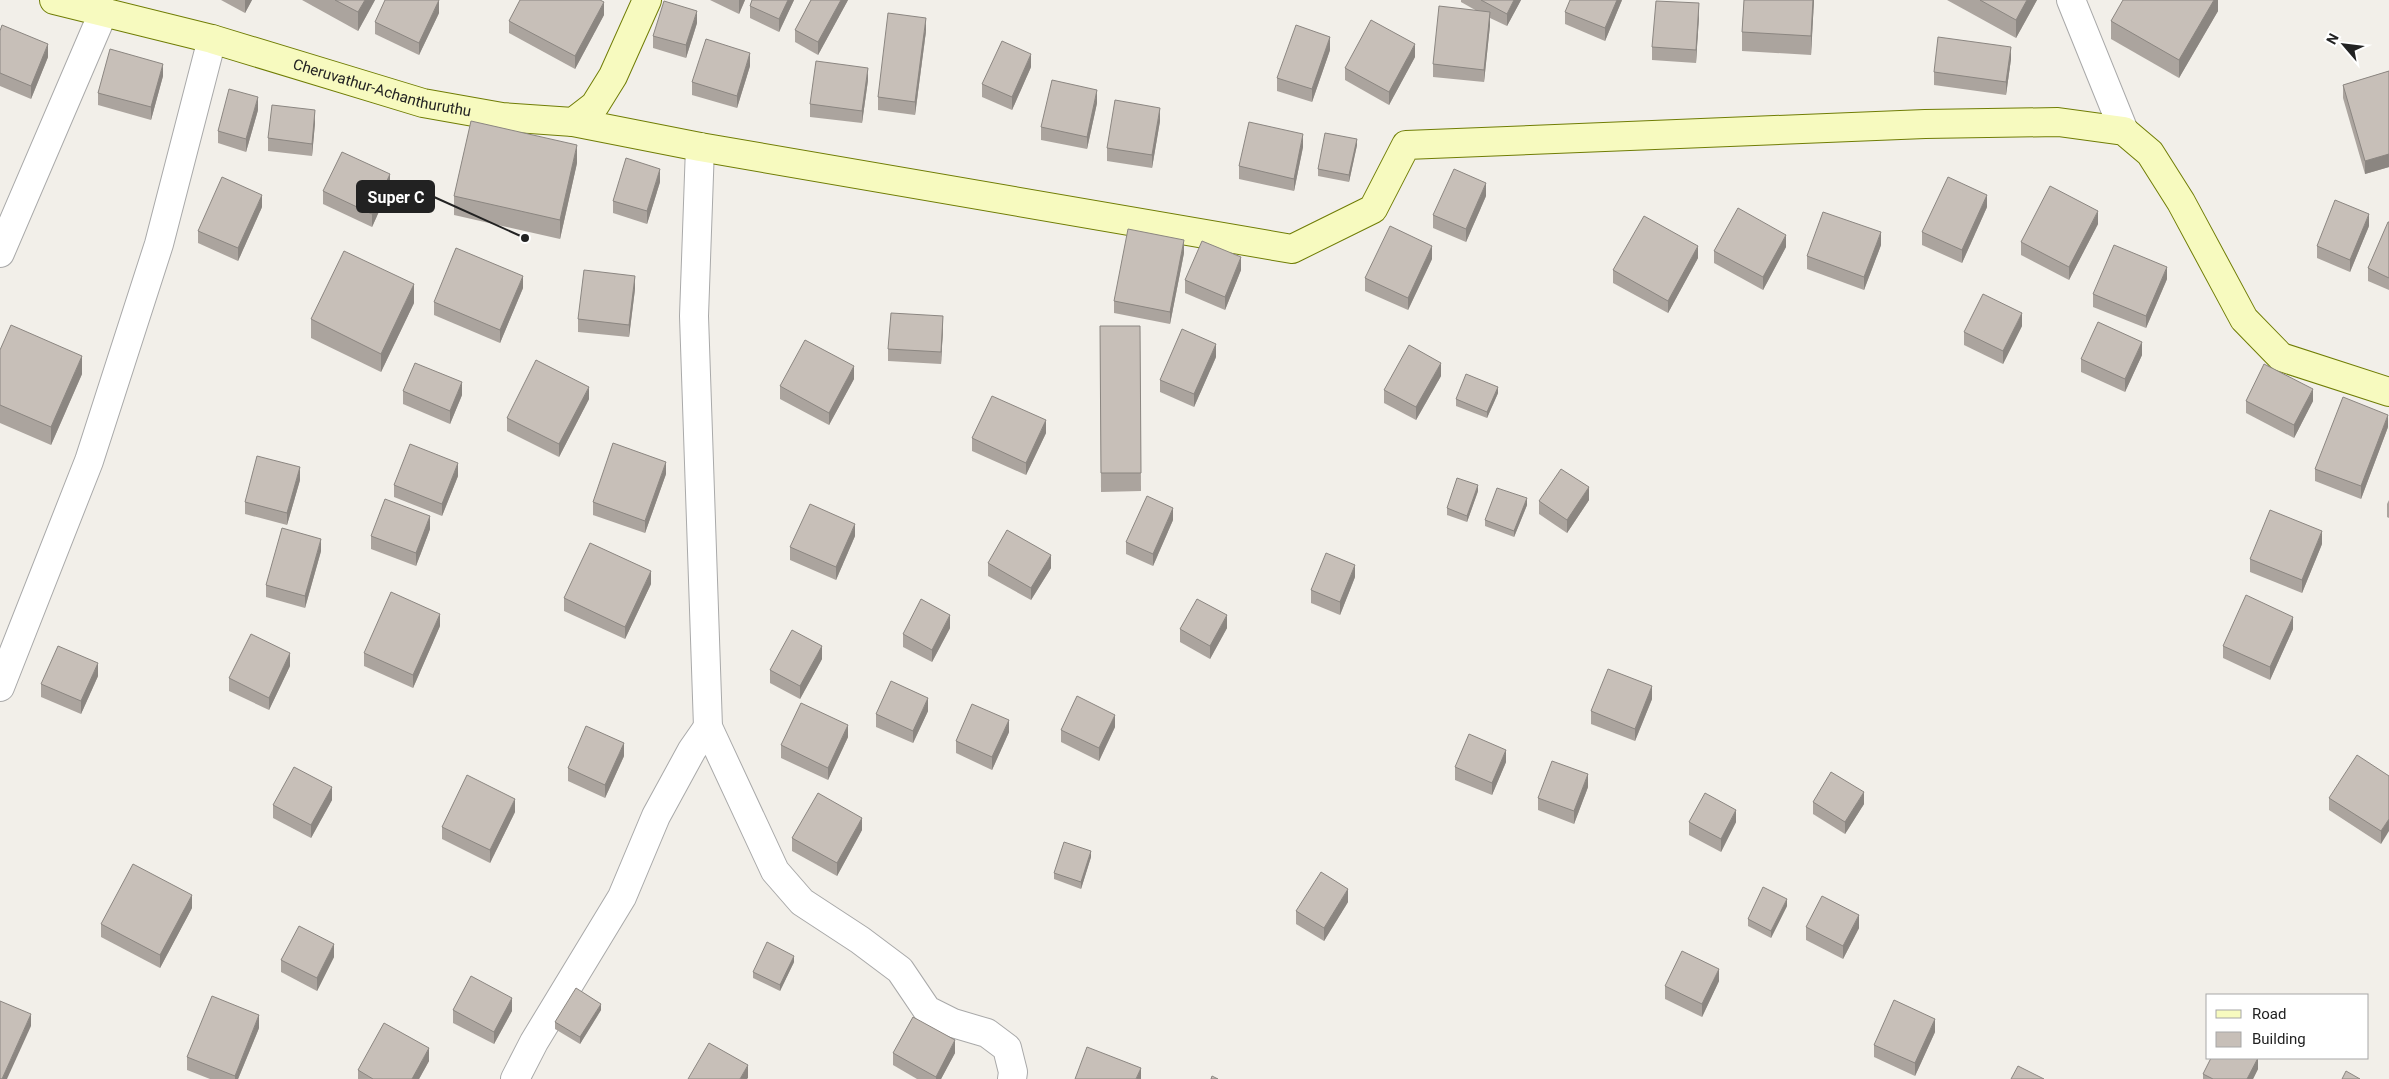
<svg xmlns="http://www.w3.org/2000/svg" width="2389" height="1079" font-family="Roboto,sans-serif">
<style>
.lines{fill:none;stroke-linecap:round;stroke-linejoin:round}
.street-casing{stroke:#a9a9a9;stroke-width:30}
.secondary-casing{stroke:#707d05;stroke-width:30}
.street{stroke:#fff;stroke-width:28}
.secondary{stroke:#f7fabf;stroke-width:28}
.wall{fill:#aba49e}
.shaded-wall{fill:#8b8681}
.building{fill:#c7bfb8;stroke:#8b8681}
.labels{text-anchor:middle;dominant-baseline:central;stroke-width:4.5;stroke-linejoin:round;paint-order:stroke}
.street-label{font-size:15px;fill:#222;stroke:#fff}
.leader{fill:none;stroke:#222;stroke-width:2}
.callout-dot{fill:#222;stroke:#fff;stroke-width:2}
.callout{fill:#222;stroke:#222;stroke-width:2}
.callout-label{font-size:16px;text-anchor:middle;font-weight:bold;fill:#fff}
</style>
<rect width="100%" height="100%" fill="#f2efe9"/>
<g class="lines">
<defs>
<g id="street">
<path d="M2071,0L2124,131"/>
<path d="M700,147L694,316L708,727L775,871L802,902L860,940L900,970L927,1010L953,1023L987,1033L1007,1048L1013,1072L1012,1079"/>
<path d="M0,253L103,13"/>
<path d="M0,687L89,461L159,244L212,39"/>
<path d="M515,1079L534,1042L622,897L656,816L692,750L708,727"/>
</g>
<g id="secondary">
<path id="s1" d="M54,0L212,39L423,103L502,117L573,122L595,105L613,76L647,0"/>
<path d="M573,122L700,147L1292,249L1373,209L1406,145L1925,124L2058,122L2124,131L2150,153L2181,202L2244,319L2281,357L2389,392"/>
</g>
</defs>
<use href="#street" class="street-casing"/>
<use href="#secondary" class="secondary-casing"/>
<use href="#street" class="street"/>
<use href="#secondary" class="secondary"/>
</g>
<g class="wall">
<path d="M221,0H252L245,13Z"/>
<path d="M302,0H375L358,31Z"/>
<path d="M710,0H745L739,14Z"/>
<path d="M752,0H794L779,32L750,18V6Z"/>
<path d="M811,0H848L818,55L795,42V30Z"/>
<path d="M1461,0H1521L1507,26L1490,18V25L1484,82L1433,77V64L1477,11L1461,2Z"/>
<path d="M1622,0L1605,41L1565,24V12Z"/>
<path d="M1744,0H1814L1811,55L1742,51V32Z"/>
<path d="M1947,0H2037L2016,38Z"/>
<path d="M2218,0V11L2179,78L2111,39V21Z"/>
<path d="M439,13L419,55L375,34V22Z"/>
<path d="M604,15L575,69L509,33V21Z"/>
<path d="M1699,16L1696,63L1652,60V47Z"/>
<path d="M697,23L686,58L653,48V36Z"/>
<path d="M0,31L48,57L31,99L0,86Z"/>
<path d="M926,31L915,115L878,110V97Z"/>
<path d="M1330,50L1312,102L1277,91V78Z"/>
<path d="M1415,57L1389,105L1345,80V68Z"/>
<path d="M2011,59L2006,95L1934,85V72Z"/>
<path d="M750,66L737,108L692,95V82Z"/>
<path d="M1031,67L1012,110L982,97V84Z"/>
<path d="M2389,71V167L2365,174L2343,98V85Z"/>
<path d="M163,76L151,120L98,105V93Z"/>
<path d="M868,80L862,123L810,117V104Z"/>
<path d="M1097,103L1087,149L1041,140V127Z"/>
<path d="M258,110L246,152L218,143V131Z"/>
<path d="M1160,121L1152,168L1107,161V148Z"/>
<path d="M315,123L312,156L268,151V138Z"/>
<path d="M1357,145L1349,182L1318,176V169Z"/>
<path d="M1303,147L1294,191L1239,179V166Z"/>
<path d="M577,163L560,239L454,215V196Z"/>
<path d="M660,182L647,224L613,213V201Z"/>
<path d="M390,187L372,227L323,204V191Z"/>
<path d="M1486,196L1466,242L1433,228V215Z"/>
<path d="M262,207L238,261L198,243V231Z"/>
<path d="M1987,207L1962,263L1922,245V232Z"/>
<path d="M2389,222V290L2368,281V268Z"/>
<path d="M2098,224L2069,280L2021,255V242Z"/>
<path d="M2369,226L2350,272L2317,258V246Z"/>
<path d="M1881,245L1864,290L1807,269V256Z"/>
<path d="M1786,247L1763,290L1714,263V251Z"/>
<path d="M1184,253L1170,324L1114,313V301Z"/>
<path d="M1698,258L1668,313L1613,283V270Z"/>
<path d="M1432,259L1408,310L1365,291V278Z"/>
<path d="M1241,270L1225,310L1185,293V280Z"/>
<path d="M2167,279L2146,328L2093,307V294Z"/>
<path d="M523,288L500,343L434,315V302Z"/>
<path d="M635,289L629,337L578,332V319Z"/>
<path d="M414,303L381,372L311,338V319Z"/>
<path d="M1100,326H1140L1141,491L1101,492Z"/>
<path d="M2022,326L2003,364L1964,345V332Z"/>
<path d="M943,329L941,364L888,361V349Z"/>
<path d="M0,350L82,374L51,445L0,423Z"/>
<path d="M2142,355L2125,392L2081,372V359Z"/>
<path d="M1216,357L1194,407L1160,392V380Z"/>
<path d="M1441,376L1416,420L1384,403V390Z"/>
<path d="M854,379L829,425L780,399V386Z"/>
<path d="M403,391L462,395L450,424L403,404Z"/>
<path d="M1498,393L1487,418L1456,406V399Z"/>
<path d="M589,399L559,457L507,431V418Z"/>
<path d="M2246,401H2313L2294,438L2246,413Z"/>
<path d="M2388,427L2361,499L2315,481V469Z"/>
<path d="M1046,433L1026,475L972,451V438Z"/>
<path d="M666,474L645,533L593,515V502Z"/>
<path d="M458,476L442,516L394,497V485Z"/>
<path d="M300,480L287,525L245,514V502Z"/>
<path d="M1478,491L1467,522L1447,515V508Z"/>
<path d="M1589,500L1567,533L1539,514V501Z"/>
<path d="M2389,500V518L2387,517V504Z"/>
<path d="M1527,505L1514,537L1485,526V520Z"/>
<path d="M1173,520L1153,566L1126,554V542Z"/>
<path d="M430,529L416,566L371,549V536Z"/>
<path d="M855,536L836,580L790,560V547Z"/>
<path d="M2322,544L2302,593L2250,572V559Z"/>
<path d="M321,551L305,608L266,597V585Z"/>
<path d="M988,563L1051,568L1031,600L988,576Z"/>
<path d="M1355,577L1340,615L1311,603V590Z"/>
<path d="M651,584L625,639L564,611V598Z"/>
<path d="M440,626L413,688L364,666V653Z"/>
<path d="M950,628L932,662L903,647V634Z"/>
<path d="M1227,628L1210,659L1180,642V629Z"/>
<path d="M2293,629L2270,680L2223,658V646Z"/>
<path d="M822,659L800,699L770,683V670Z"/>
<path d="M290,666L269,710L229,691V678Z"/>
<path d="M98,676L81,714L41,697V684Z"/>
<path d="M1652,699L1635,741L1591,724V711Z"/>
<path d="M928,711L913,743L876,727V714Z"/>
<path d="M1115,727L1099,761L1061,742V730Z"/>
<path d="M1009,732L992,770L956,753V741Z"/>
<path d="M848,737L828,780L781,758V745Z"/>
<path d="M624,756L605,798L568,781V768Z"/>
<path d="M1506,762L1492,795L1455,780V767Z"/>
<path d="M2389,776L2381,844L2329,810V798Z"/>
<path d="M1588,787L1574,824L1538,810V798Z"/>
<path d="M332,800L311,838L273,818V805Z"/>
<path d="M1813,802L1864,804L1845,834L1813,814Z"/>
<path d="M515,812L490,863L442,839V827Z"/>
<path d="M1689,822H1736L1721,852L1689,835Z"/>
<path d="M862,830L837,876L792,851V838Z"/>
<path d="M1091,857L1081,889L1054,879V873Z"/>
<path d="M1348,902L1324,941L1296,924V911Z"/>
<path d="M1787,906L1771,938L1748,926V919Z"/>
<path d="M192,908L160,968L101,937V924Z"/>
<path d="M1806,927L1859,928L1843,959L1806,940Z"/>
<path d="M334,957L317,991L281,972V960Z"/>
<path d="M794,962L780,991L753,978V972Z"/>
<path d="M1719,981L1702,1017L1665,999V986Z"/>
<path d="M453,1010L512,1011L494,1044L453,1023Z"/>
<path d="M601,1010L580,1044L555,1029V1022Z"/>
<path d="M259,1028L238,1079H210L187,1070V1057Z"/>
<path d="M1935,1032L1915,1076L1874,1057V1045Z"/>
<path d="M893,1053H955L941,1079H917L893,1065Z"/>
<path d="M2258,1058V1069L2253,1079H2203V1074Z"/>
<path d="M429,1061L419,1079H358V1070Z"/>
</g>
<g class="shaded-wall">
<path d="M245,0H252L245,13Z"/>
<path d="M365,0H375L358,31V12Z"/>
<path d="M439,0V13L419,55V43Z"/>
<path d="M739,0H745L739,14Z"/>
<path d="M788,0H794L779,32V19Z"/>
<path d="M841,0H848L818,55V42Z"/>
<path d="M1514,0H1521L1507,26V14Z"/>
<path d="M1617,0H1622L1605,41V28Z"/>
<path d="M1813,0H1814L1811,55V36Z"/>
<path d="M2027,0H2037L2016,38V20Z"/>
<path d="M2214,0H2218V11L2179,78V60Z"/>
<path d="M604,2V15L575,69V56Z"/>
<path d="M1699,3V16L1696,63V50Z"/>
<path d="M697,11V23L686,58V45Z"/>
<path d="M1490,12V25L1484,82V70Z"/>
<path d="M926,18V31L915,115V102Z"/>
<path d="M1330,37V50L1312,102V89Z"/>
<path d="M48,44V57L31,99V86Z"/>
<path d="M1415,44V57L1389,105V92Z"/>
<path d="M2011,47V59L2006,95V82Z"/>
<path d="M750,53V66L737,108V96Z"/>
<path d="M1031,54V67L1012,110V97Z"/>
<path d="M163,64V76L151,120V107Z"/>
<path d="M868,68V80L862,123V111Z"/>
<path d="M1097,90V103L1087,149V137Z"/>
<path d="M258,97V110L246,152V139Z"/>
<path d="M1160,108V121L1152,168V155Z"/>
<path d="M315,110V123L312,156V144Z"/>
<path d="M1303,134V147L1294,191V179Z"/>
<path d="M1357,139V145L1349,182V175Z"/>
<path d="M577,145V163L560,239V220Z"/>
<path d="M2389,154V167L2365,174V161Z"/>
<path d="M660,169V182L647,224V211Z"/>
<path d="M390,174V187L372,227V214Z"/>
<path d="M1486,183V196L1466,242V229Z"/>
<path d="M262,195V207L238,261V248Z"/>
<path d="M1987,195V207L1962,263V250Z"/>
<path d="M2098,211V224L2069,280V267Z"/>
<path d="M2369,214V226L2350,272V260Z"/>
<path d="M1881,232V245L1864,290V277Z"/>
<path d="M1786,235V247L1763,290V277Z"/>
<path d="M1184,240V253L1170,324V312Z"/>
<path d="M1432,246V259L1408,310V298Z"/>
<path d="M1698,246V258L1668,313V301Z"/>
<path d="M1241,257V270L1225,310V297Z"/>
<path d="M2167,267V279L2146,328V316Z"/>
<path d="M523,276V288L500,343V330Z"/>
<path d="M635,276V289L629,337V325Z"/>
<path d="M414,284V303L381,372V354Z"/>
<path d="M2022,313V326L2003,364V351Z"/>
<path d="M943,316V329L941,364V352Z"/>
<path d="M2142,342V355L2125,392V379Z"/>
<path d="M1216,344V357L1194,407V394Z"/>
<path d="M82,356V374L51,445V427Z"/>
<path d="M1441,363V376L1416,420V407Z"/>
<path d="M854,366V379L829,425V413Z"/>
<path d="M462,382V395L450,424V411Z"/>
<path d="M589,387V399L559,457V444Z"/>
<path d="M1498,387V393L1487,418V412Z"/>
<path d="M2313,389V401L2294,438V425Z"/>
<path d="M2388,415V427L2361,499V486Z"/>
<path d="M1046,420V433L1026,475V463Z"/>
<path d="M666,462V474L645,533V521Z"/>
<path d="M458,463V476L442,516V504Z"/>
<path d="M300,467V480L287,525V513Z"/>
<path d="M1478,485V491L1467,522V516Z"/>
<path d="M1589,487V500L1567,533V520Z"/>
<path d="M1527,498V505L1514,537V531Z"/>
<path d="M1173,508V520L1153,566V554Z"/>
<path d="M430,516V529L416,566V553Z"/>
<path d="M855,524V536L836,580V567Z"/>
<path d="M2322,531V544L2302,593V580Z"/>
<path d="M321,539V551L305,608V596Z"/>
<path d="M1051,555V568L1031,600V588Z"/>
<path d="M1355,565V577L1340,615V602Z"/>
<path d="M651,571V584L625,639V627Z"/>
<path d="M440,614V626L413,688V675Z"/>
<path d="M950,615V628L932,662V650Z"/>
<path d="M1227,615V628L1210,659V646Z"/>
<path d="M2293,617V629L2270,680V667Z"/>
<path d="M822,646V659L800,699V686Z"/>
<path d="M290,653V666L269,710V698Z"/>
<path d="M98,663V676L81,714V701Z"/>
<path d="M1652,686V699L1635,741V729Z"/>
<path d="M928,698V711L913,743V731Z"/>
<path d="M1115,715V727L1099,761V748Z"/>
<path d="M1009,720V732L992,770V757Z"/>
<path d="M848,725V737L828,780V768Z"/>
<path d="M624,743V756L605,798V785Z"/>
<path d="M1506,750V762L1492,795V783Z"/>
<path d="M1588,774V787L1574,824V811Z"/>
<path d="M332,787V800L311,838V825Z"/>
<path d="M1864,792V804L1845,834V822Z"/>
<path d="M515,799V812L490,863V850Z"/>
<path d="M1736,810V822L1721,852V839Z"/>
<path d="M862,818V830L837,876V863Z"/>
<path d="M2389,819V831L2381,844V831Z"/>
<path d="M1091,851V857L1081,889V882Z"/>
<path d="M1348,889V902L1324,941V928Z"/>
<path d="M192,895V908L160,968V955Z"/>
<path d="M1787,899V906L1771,938V931Z"/>
<path d="M1859,915V928L1843,959V946Z"/>
<path d="M334,944V957L317,991V978Z"/>
<path d="M794,956V962L780,991V985Z"/>
<path d="M1719,969V981L1702,1017V1004Z"/>
<path d="M512,998V1011L494,1044V1032Z"/>
<path d="M601,1004V1010L580,1044V1037Z"/>
<path d="M31,1014V1026L7,1079H2Z"/>
<path d="M259,1015V1028L238,1079H235V1076Z"/>
<path d="M1935,1019V1032L1915,1076V1063Z"/>
<path d="M955,1040V1053L941,1079H936V1077Z"/>
<path d="M429,1048V1061L419,1079H412Z"/>
<path d="M2258,1058V1069L2253,1079H2247Z"/>
<path d="M748,1065V1078L747,1079H740Z"/>
<path d="M1141,1068V1079H1136Z"/>
</g>
<g class="building">
<path d="M335,0H365L358,12Z"/>
<path d="M385,0H439L419,43L375,22Z"/>
<path d="M520,0H600L604,2L575,56L509,21Z"/>
<path d="M752,0H788L779,19L750,6Z"/>
<path d="M811,0H841L818,42L795,30Z"/>
<path d="M1481,0H1514L1507,14Z"/>
<path d="M1570,0H1617L1605,28L1565,12Z"/>
<path d="M1744,0H1813L1811,36L1742,32Z"/>
<path d="M1980,0H2027L2016,20Z"/>
<path d="M2123,0H2214L2179,60L2111,21Z"/>
<path d="M664,1L697,11L686,45L653,36Z"/>
<path d="M1656,1L1699,3L1696,50L1652,47Z"/>
<path d="M1439,6L1490,12L1484,70L1433,64Z"/>
<path d="M888,13L926,18L915,102L878,97Z"/>
<path d="M1371,20L1415,44L1389,92L1345,68Z"/>
<path d="M2,25L48,44L31,86L0,73V31Z"/>
<path d="M1296,25L1330,37L1312,89L1277,78Z"/>
<path d="M1938,37L2011,47L2006,82L1934,72Z"/>
<path d="M706,39L750,53L737,96L692,82Z"/>
<path d="M1002,41L1031,54L1012,97L982,84Z"/>
<path d="M110,49L163,64L151,107L98,93Z"/>
<path d="M816,61L868,68L862,111L810,104Z"/>
<path d="M2389,71V154L2365,161L2343,85Z"/>
<path d="M1052,80L1097,90L1087,137L1041,127Z"/>
<path d="M229,89L258,97L246,139L218,131Z"/>
<path d="M1115,100L1160,108L1152,155L1107,148Z"/>
<path d="M272,105L315,110L312,144L268,138Z"/>
<path d="M471,121L577,145L560,220L454,196Z"/>
<path d="M1249,122L1303,134L1294,179L1239,166Z"/>
<path d="M1325,133L1357,139L1349,175L1318,169Z"/>
<path d="M342,152L390,174L372,214L323,191Z"/>
<path d="M626,158L660,169L647,211L613,201Z"/>
<path d="M1454,169L1486,183L1466,229L1433,215Z"/>
<path d="M222,177L262,195L238,248L198,231Z"/>
<path d="M1948,177L1987,195L1962,250L1922,232Z"/>
<path d="M2050,186L2098,211L2069,267L2021,242Z"/>
<path d="M2335,200L2369,214L2350,260L2317,246Z"/>
<path d="M1738,208L1786,235L1763,277L1714,251Z"/>
<path d="M1823,212L1881,232L1864,277L1807,256Z"/>
<path d="M1644,216L1698,246L1668,301L1613,270Z"/>
<path d="M2388,222H2389V278L2368,268Z"/>
<path d="M1390,226L1432,246L1408,298L1365,278Z"/>
<path d="M1128,229L1184,240L1170,312L1114,301Z"/>
<path d="M1202,241L1241,257L1225,297L1185,280Z"/>
<path d="M2114,245L2167,267L2146,316L2093,294Z"/>
<path d="M456,248L523,276L500,330L434,302Z"/>
<path d="M344,251L414,284L381,354L311,319Z"/>
<path d="M584,270L635,276L629,325L578,319Z"/>
<path d="M1983,294L2022,313L2003,351L1964,332Z"/>
<path d="M891,313L943,316L941,352L888,349Z"/>
<path d="M2098,322L2142,342L2125,379L2081,359Z"/>
<path d="M11,325L82,356L51,427L0,405V350Z"/>
<path d="M1100,326H1140L1141,473H1101Z"/>
<path d="M1182,329L1216,344L1194,394L1160,380Z"/>
<path d="M805,340L854,366L829,413L780,386Z"/>
<path d="M1409,345L1441,363L1416,407L1384,390Z"/>
<path d="M536,360L589,387L559,444L507,418Z"/>
<path d="M415,363L462,382L450,411L403,391Z"/>
<path d="M2264,364L2313,389L2294,425L2246,401Z"/>
<path d="M1466,374L1498,387L1487,412L1456,399Z"/>
<path d="M992,396L1046,420L1026,463L972,438Z"/>
<path d="M2343,397L2388,415L2361,486L2315,469Z"/>
<path d="M613,443L666,462L645,521L593,502Z"/>
<path d="M410,444L458,463L442,504L394,485Z"/>
<path d="M257,456L300,467L287,513L245,502Z"/>
<path d="M1561,469L1589,487L1567,520L1539,501Z"/>
<path d="M1457,478L1478,485L1467,516L1447,508Z"/>
<path d="M1497,488L1527,498L1514,531L1485,520Z"/>
<path d="M1147,496L1173,508L1153,554L1126,542Z"/>
<path d="M385,499L430,516L416,553L371,536Z"/>
<path d="M810,504L855,524L836,567L790,547Z"/>
<path d="M2270,510L2322,531L2302,580L2250,559Z"/>
<path d="M282,528L321,539L305,596L266,585Z"/>
<path d="M1007,530L1051,555L1031,588L988,563Z"/>
<path d="M590,543L651,571L625,627L564,598Z"/>
<path d="M1326,553L1355,565L1340,602L1311,590Z"/>
<path d="M391,592L440,614L413,675L364,653Z"/>
<path d="M2246,595L2293,617L2270,667L2223,646Z"/>
<path d="M921,599L950,615L932,650L903,634Z"/>
<path d="M1197,599L1227,615L1210,646L1180,629Z"/>
<path d="M792,630L822,646L800,686L770,670Z"/>
<path d="M251,634L290,653L269,698L229,678Z"/>
<path d="M58,646L98,663L81,701L41,684Z"/>
<path d="M1608,669L1652,686L1635,729L1591,711Z"/>
<path d="M891,681L928,698L913,731L876,714Z"/>
<path d="M1077,696L1115,715L1099,748L1061,730Z"/>
<path d="M801,703L848,725L828,768L781,745Z"/>
<path d="M972,704L1009,720L992,757L956,741Z"/>
<path d="M586,726L624,743L605,785L568,768Z"/>
<path d="M1469,734L1506,750L1492,783L1455,767Z"/>
<path d="M2357,755L2389,776V819L2381,831L2329,798Z"/>
<path d="M1552,761L1588,774L1574,811L1538,798Z"/>
<path d="M294,767L332,787L311,825L273,805Z"/>
<path d="M1831,772L1864,792L1845,822L1813,802Z"/>
<path d="M467,775L515,799L490,850L442,827Z"/>
<path d="M818,793L862,818L837,863L792,838Z"/>
<path d="M1705,793L1736,810L1721,839L1689,822Z"/>
<path d="M1064,842L1091,851L1081,882L1054,873Z"/>
<path d="M133,864L192,895L160,955L101,924Z"/>
<path d="M1321,872L1348,889L1324,928L1296,911Z"/>
<path d="M1763,887L1787,899L1771,931L1748,919Z"/>
<path d="M1822,896L1859,915L1843,946L1806,927Z"/>
<path d="M299,926L334,944L317,978L281,960Z"/>
<path d="M767,942L794,956L780,985L753,972Z"/>
<path d="M1682,951L1719,969L1702,1004L1665,986Z"/>
<path d="M471,976L512,998L494,1032L453,1010Z"/>
<path d="M576,988L601,1004L580,1037L555,1022Z"/>
<path d="M212,996L259,1015L235,1076L187,1057Z"/>
<path d="M1894,1000L1935,1019L1915,1063L1874,1045Z"/>
<path d="M0,1001L31,1014L2,1079H0Z"/>
<path d="M913,1017L955,1040L936,1077L893,1053Z"/>
<path d="M384,1023L429,1048L412,1079H373L358,1070Z"/>
<path d="M709,1043L748,1065L740,1079H688Z"/>
<path d="M1087,1047L1141,1068L1136,1079H1075Z"/>
<path d="M2211,1058H2258L2247,1079H2213L2203,1074Z"/>
<path d="M2018,1066L2044,1079H2011Z"/>
<path d="M2346,1071L2360,1079H2342Z"/>
<path d="M1212,1076L1218,1079H1211Z"/>
</g>
<g class="labels">
<g class="street-label">
<text stroke="none"><textPath href="#s1" startOffset="340">Cheruvathur-Achanthuruthu</textPath></text>
</g>
</g>
<path class="leader" d="M525 238L434 197"/>
<circle class="callout-dot" cx="525" cy="238" r="5"/>
<rect class="callout" x="357" y="181" width="77" height="31" rx="5"/>
<g class="callout-label">
<text x="396" y="203">Super C</text>
</g>
<rect x="2206" y="994" width="162" height="65" fill="#ffffff" stroke="#a7a7a7"/>
<rect x="2216" y="1010" width="25" height="8" fill="#f7fabf" stroke="#a7a7a7"/>
<text x="2252" y="1019" font-size="15" fill="#222222">Road</text>
<rect x="2216" y="1032" width="25" height="15" fill="#c7bfb8" stroke="#a7a7a7"/>
<text x="2252" y="1044" font-size="15" fill="#222222">Building</text>
<g transform="translate(2344 45) rotate(298)" stroke="#ffffff" stroke-width="4" paint-order="stroke">
<path d="M0-4L9 19L0 12L-9 19Z" fill="#222222"/>
<text y="-8" font-size="14" font-weight="bold" text-anchor="middle" fill="#222222">N</text>
</g>
</svg>
